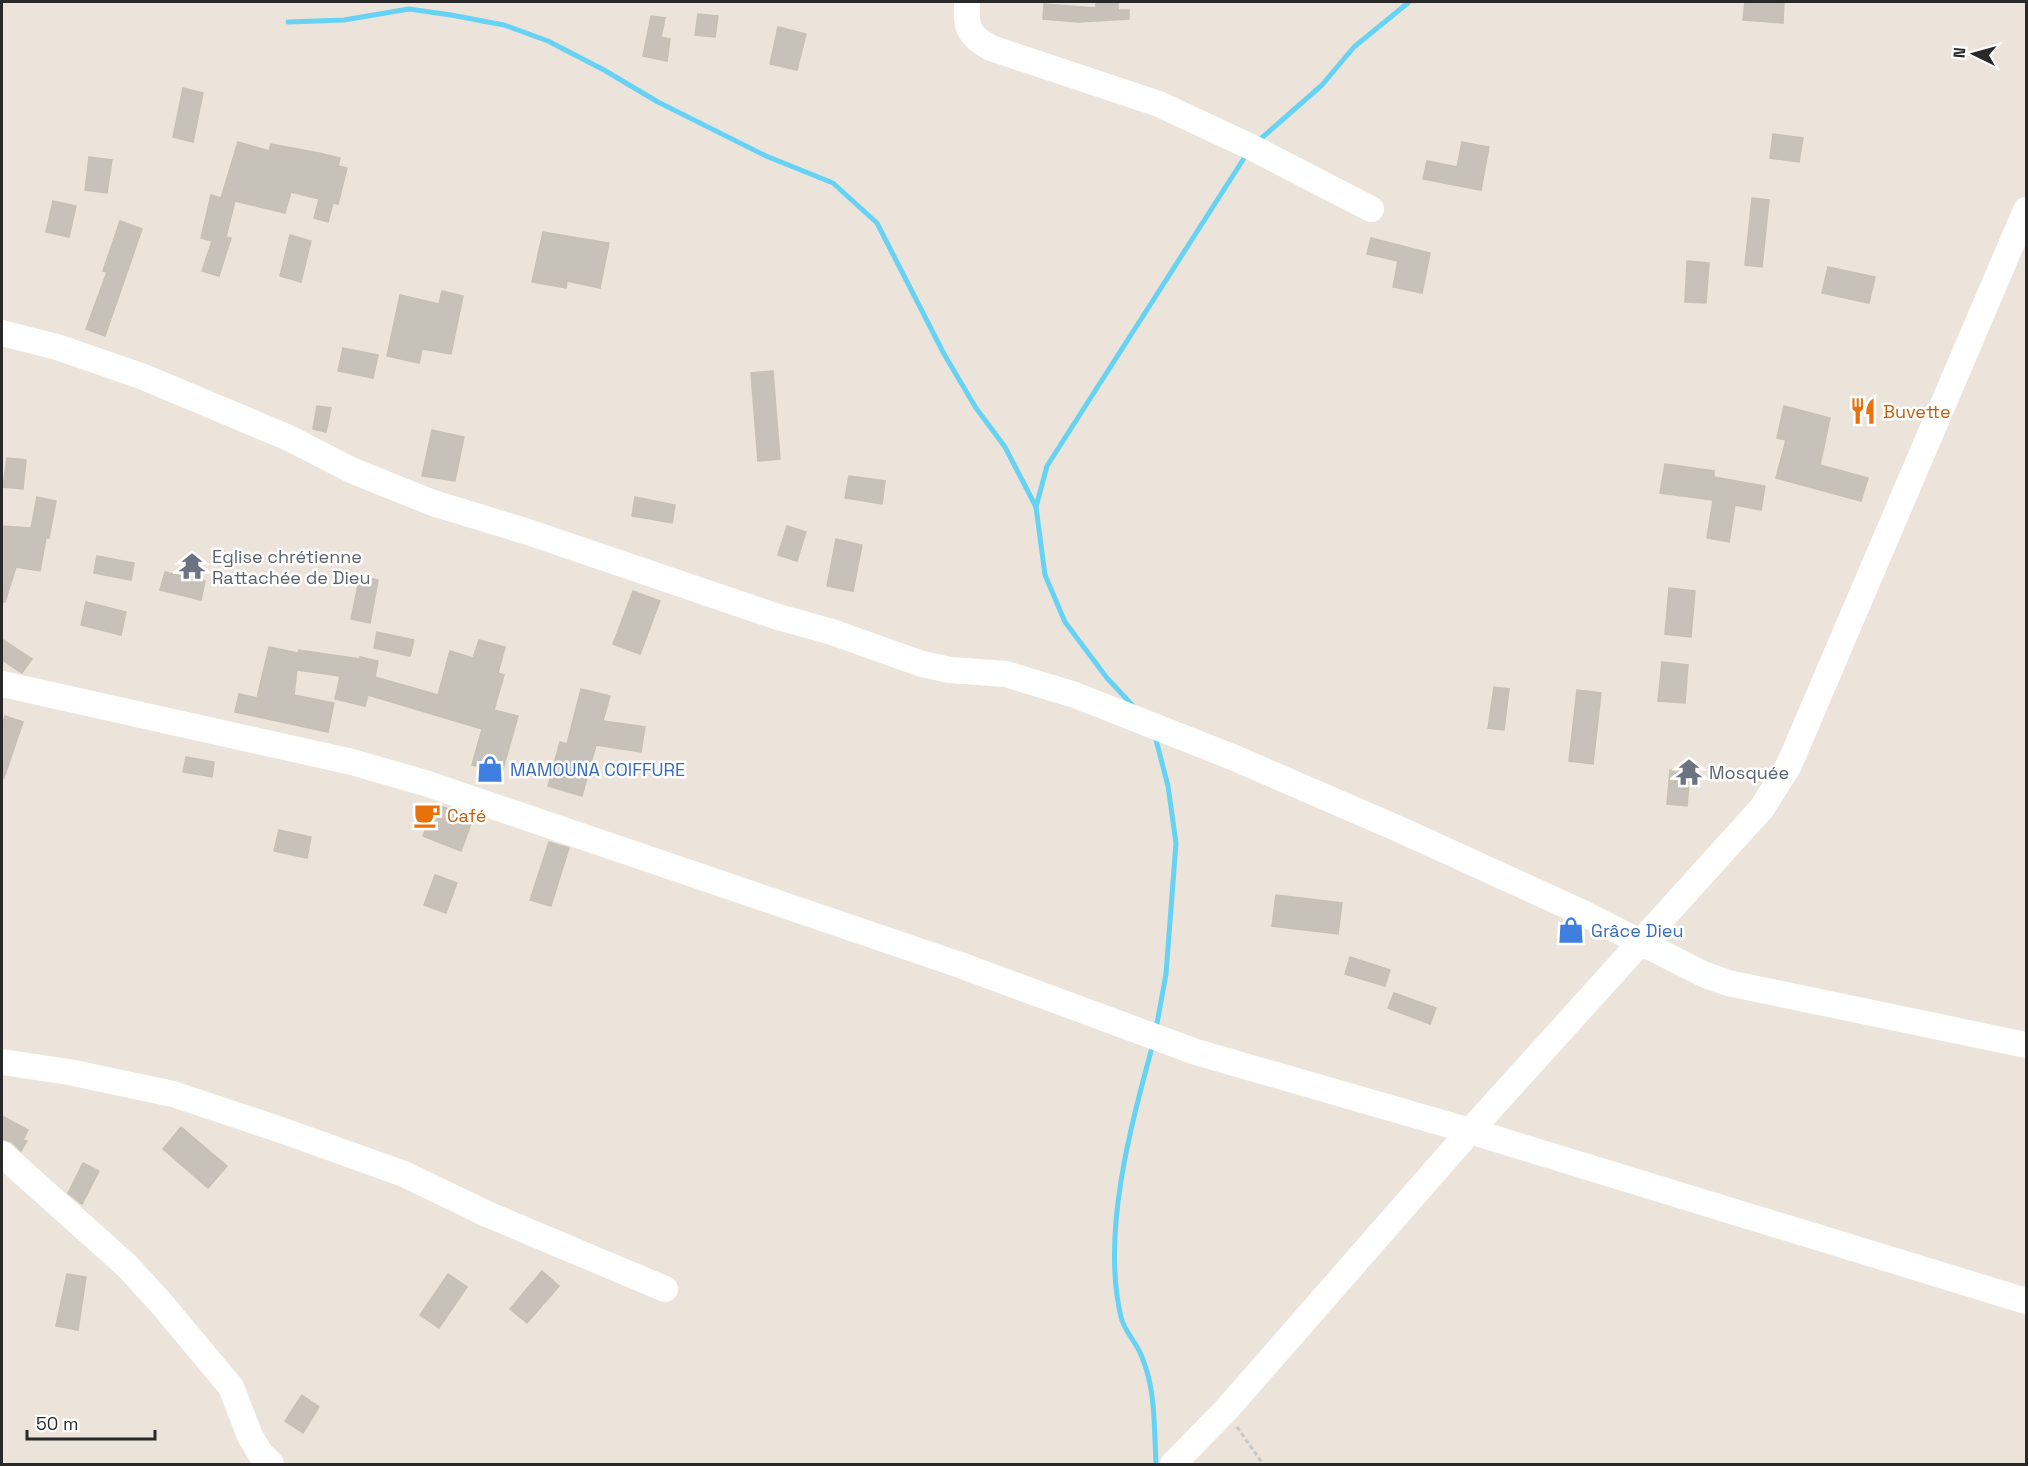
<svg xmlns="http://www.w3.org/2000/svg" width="2028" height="1466" font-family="'Space Grotesk',sans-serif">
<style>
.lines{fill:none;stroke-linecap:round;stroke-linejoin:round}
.stream{stroke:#66d3f5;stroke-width:5}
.building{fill:#c7c1b9;stroke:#c8c0b3;stroke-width:1.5}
.path{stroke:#c7c7c7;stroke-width:3;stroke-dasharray:4.5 3;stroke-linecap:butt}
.minor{stroke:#fff;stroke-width:26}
.labels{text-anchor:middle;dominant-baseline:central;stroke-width:5;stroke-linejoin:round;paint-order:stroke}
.food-label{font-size:18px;fill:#c56008;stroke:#fff;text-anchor:start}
.worship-label{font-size:18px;fill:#5b616d;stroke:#fff;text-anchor:start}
.shop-label{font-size:18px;fill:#366cbe;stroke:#fff;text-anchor:start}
</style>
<rect width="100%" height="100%" fill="#ece4da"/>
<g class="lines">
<g class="stream">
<path d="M288,22L344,20L409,9L451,15L504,25L548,41L604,70L658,102L766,156L833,183L877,223L944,354L976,408L1005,447L1036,507"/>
<path d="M1256,143L1322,85L1354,47L1409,2"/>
<path d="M1134,707L1107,678L1065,622L1045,575L1036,507L1047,466L1248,152"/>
<path d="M1155,736L1168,786L1176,843L1166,974L1156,1029"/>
<path d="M1153,1044C1131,1125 1101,1233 1121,1317C1124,1331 1137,1343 1142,1357C1156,1391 1154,1428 1156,1464"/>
</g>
</g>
<g class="building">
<path d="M1118,2V10H1129V19L1078,22L1043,19L1044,4L1096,8V3Z"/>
<path d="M1745,2H1784L1783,23L1743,20Z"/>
<path d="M698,14L718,16L715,37L695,35Z"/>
<path d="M651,16L665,18L661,37L670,39L667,61L643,56Z"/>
<path d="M778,27L806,34L797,70L770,64Z"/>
<path d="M183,88L203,93L193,142L173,137Z"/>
<path d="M1773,134L1803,138L1799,162L1770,158Z"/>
<path d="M238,142L269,151L271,144L319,153L340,158L338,166L347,168L338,204L333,203L328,222L314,218L319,199L291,192L285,213L235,201L226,237L231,238L219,276L202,271L212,241L201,238L211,195L221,198Z"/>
<path d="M1462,142L1489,147L1481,190L1423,179L1427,161L1457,167Z"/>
<path d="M89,157L112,160L107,193L85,190Z"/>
<path d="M1752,198L1769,200L1762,267L1745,265Z"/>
<path d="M53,201L76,206L69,237L46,232Z"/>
<path d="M120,221L142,229L105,336L86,329L107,272L103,271Z"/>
<path d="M543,232L609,243L600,288L567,281L566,288L532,282Z"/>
<path d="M290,235L311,241L301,282L280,276Z"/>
<path d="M1371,238L1430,253L1422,293L1393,287L1398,261L1367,254Z"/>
<path d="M1687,261L1709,263L1706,303L1685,302Z"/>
<path d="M1828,267L1875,277L1869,303L1822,293Z"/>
<path d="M442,291L463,296L451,354L422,349L419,363L387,356L400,295L439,304Z"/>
<path d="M343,348L378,355L373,378L338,371Z"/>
<path d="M773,371L780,459L758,461L751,373Z"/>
<path d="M317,406L331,408L326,432L313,429Z"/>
<path d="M1784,406L1830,418L1820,465L1868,478L1861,501L1776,478L1786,440L1777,438Z"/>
<path d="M432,430L464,437L455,481L422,476Z"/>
<path d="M7,458L26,460L23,489L3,487Z"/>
<path d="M1665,464L1714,471V477L1765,486L1761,510L1735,505L1729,542L1707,538L1713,500L1660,493Z"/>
<path d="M849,476L885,481L882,504L845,498Z"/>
<path d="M37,497L56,501L49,538H46L40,571L16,567L5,602H2V526L31,528Z"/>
<path d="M635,497L675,505L672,523L632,516Z"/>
<path d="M787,526L806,532L797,561L778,555Z"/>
<path d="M836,539L862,545L853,591L827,586Z"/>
<path d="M97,556L134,563L131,580L94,573Z"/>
<path d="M165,572L205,581L201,600L160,590Z"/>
<path d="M360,576L378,580L370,623L351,619Z"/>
<path d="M1669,588L1695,591L1691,637L1665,634Z"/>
<path d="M633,591L660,601L640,654L613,644Z"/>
<path d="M86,602L126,612L121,635L81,625Z"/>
<path d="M377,632L414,640L410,656L374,648Z"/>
<path d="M2,639L32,659L22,673L2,660Z"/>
<path d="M479,640L505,647L498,673L504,675L494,710L518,716L502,773L472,765L482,729L368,695L365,706L335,699L340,676L297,670L294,695L334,703L328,732L235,712L239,694L257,698L269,647L298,653L299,650L360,659V657L378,661L375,677L438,695L450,651L473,658Z"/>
<path d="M1662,662L1688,665L1685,703L1658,701Z"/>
<path d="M1494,687L1509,689L1504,730L1488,728Z"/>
<path d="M581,689L610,696L603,721L645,727L641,752L596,745L582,796L548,786L560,742L567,744Z"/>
<path d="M1577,690L1601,693L1593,764L1569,761Z"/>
<path d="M5,716L23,722L4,778L2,777V725Z"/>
<path d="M186,757L214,762L212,777L183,772Z"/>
<path d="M1670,770L1690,772L1687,806L1667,804Z"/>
<path d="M435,804L473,818L461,851L423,836Z"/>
<path d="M279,830L311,837L307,858L274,851Z"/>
<path d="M549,842L569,848L551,906L530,900Z"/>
<path d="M435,875L457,883L446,913L424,905Z"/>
<path d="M1276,895L1342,903L1338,934L1272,926Z"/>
<path d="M1350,957L1390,970L1385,986L1345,974Z"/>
<path d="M1394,993L1436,1008L1430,1024L1388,1008Z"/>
<path d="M2,1116L28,1130L23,1140L27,1141L21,1151L12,1142L2,1139Z"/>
<path d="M181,1127L227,1166L208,1188L163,1149Z"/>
<path d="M83,1163L99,1171L82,1204L68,1193Z"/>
<path d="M542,1271L559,1286L527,1323L510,1309Z"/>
<path d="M67,1274L86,1277L78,1330L56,1326Z"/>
<path d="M448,1274L467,1287L439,1328L420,1315Z"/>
<path d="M302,1395L319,1407L303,1433L285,1421Z"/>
</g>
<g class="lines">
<path class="path" d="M1237,1427L1263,1464"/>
<g class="minor">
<path d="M967,2C966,27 967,35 991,48L1159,104L1251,147L1371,209"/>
<path d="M2,333L57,347L141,376L289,438L351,470L433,503L528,532L775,616L832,632L922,664L950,670L1006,674L1075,695L1230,756L1401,830L1583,913L1703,974L1728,983L2026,1045"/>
<path d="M2,684L352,762L425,783L960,965L1196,1052L1470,1131L2026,1301"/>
<path d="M2,1062L69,1072L173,1094L281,1130L404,1174L487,1214L665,1289"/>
<path d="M2,1154L127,1266L160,1302L231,1387L250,1436L260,1453L271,1464"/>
<path d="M1173,1464L1226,1410L1470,1131L1762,808L1789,765L2026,210"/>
</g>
</g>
<defs>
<symbol id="restaurant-bare" viewBox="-9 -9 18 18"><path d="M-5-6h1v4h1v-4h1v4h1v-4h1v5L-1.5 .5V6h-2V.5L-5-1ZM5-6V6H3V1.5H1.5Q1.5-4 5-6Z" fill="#e8710a" stroke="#fff" stroke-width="2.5" paint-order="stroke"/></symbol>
<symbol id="temple-bare" viewBox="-9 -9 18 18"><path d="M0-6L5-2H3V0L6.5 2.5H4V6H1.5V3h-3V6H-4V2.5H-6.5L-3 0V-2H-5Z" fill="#6b7280" stroke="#fff" stroke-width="2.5" paint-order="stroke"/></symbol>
<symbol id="shop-bare" viewBox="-9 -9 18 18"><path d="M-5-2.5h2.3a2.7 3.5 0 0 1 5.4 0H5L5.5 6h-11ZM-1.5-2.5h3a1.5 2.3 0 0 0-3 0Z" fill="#3f7fe0" stroke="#fff" stroke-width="2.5" paint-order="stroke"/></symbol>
<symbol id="cafe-bare" viewBox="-9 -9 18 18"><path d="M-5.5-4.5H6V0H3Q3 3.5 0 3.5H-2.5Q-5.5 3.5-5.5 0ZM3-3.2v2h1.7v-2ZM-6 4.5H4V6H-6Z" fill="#e8710a" stroke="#fff" stroke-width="2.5" paint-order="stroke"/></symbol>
</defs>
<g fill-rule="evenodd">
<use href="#restaurant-bare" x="1844" y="392" width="38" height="38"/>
<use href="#temple-bare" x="173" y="547" width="38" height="38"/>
<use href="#shop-bare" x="471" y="750" width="38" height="38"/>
<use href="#temple-bare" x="1670" y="753" width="38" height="38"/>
<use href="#cafe-bare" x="408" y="796" width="38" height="38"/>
<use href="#shop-bare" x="1552" y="911" width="38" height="38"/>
</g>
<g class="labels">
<g class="food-label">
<text x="1883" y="411">Buvette</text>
<text x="447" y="815">Café</text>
</g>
<g class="worship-label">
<text x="212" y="556">Eglise chrétienne<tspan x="212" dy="21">Rattachée de Dieu</tspan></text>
<text x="1709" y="772">Mosquée</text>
</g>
<g class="shop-label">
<text x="510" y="769">MAMOUNA COIFFURE</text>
<text x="1591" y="930">Grâce Dieu</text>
</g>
</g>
<rect width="2028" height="1466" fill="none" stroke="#292929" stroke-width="6"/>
<g transform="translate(1974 54) rotate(275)" stroke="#ffffff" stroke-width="4.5" paint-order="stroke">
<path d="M0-4.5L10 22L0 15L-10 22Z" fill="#292929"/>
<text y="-9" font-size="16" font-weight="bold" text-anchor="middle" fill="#292929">N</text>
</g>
<path d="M27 1430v9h128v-9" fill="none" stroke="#292929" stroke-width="3"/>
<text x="36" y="1430" font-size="18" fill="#292929" stroke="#ffffff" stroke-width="4.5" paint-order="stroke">50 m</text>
</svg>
